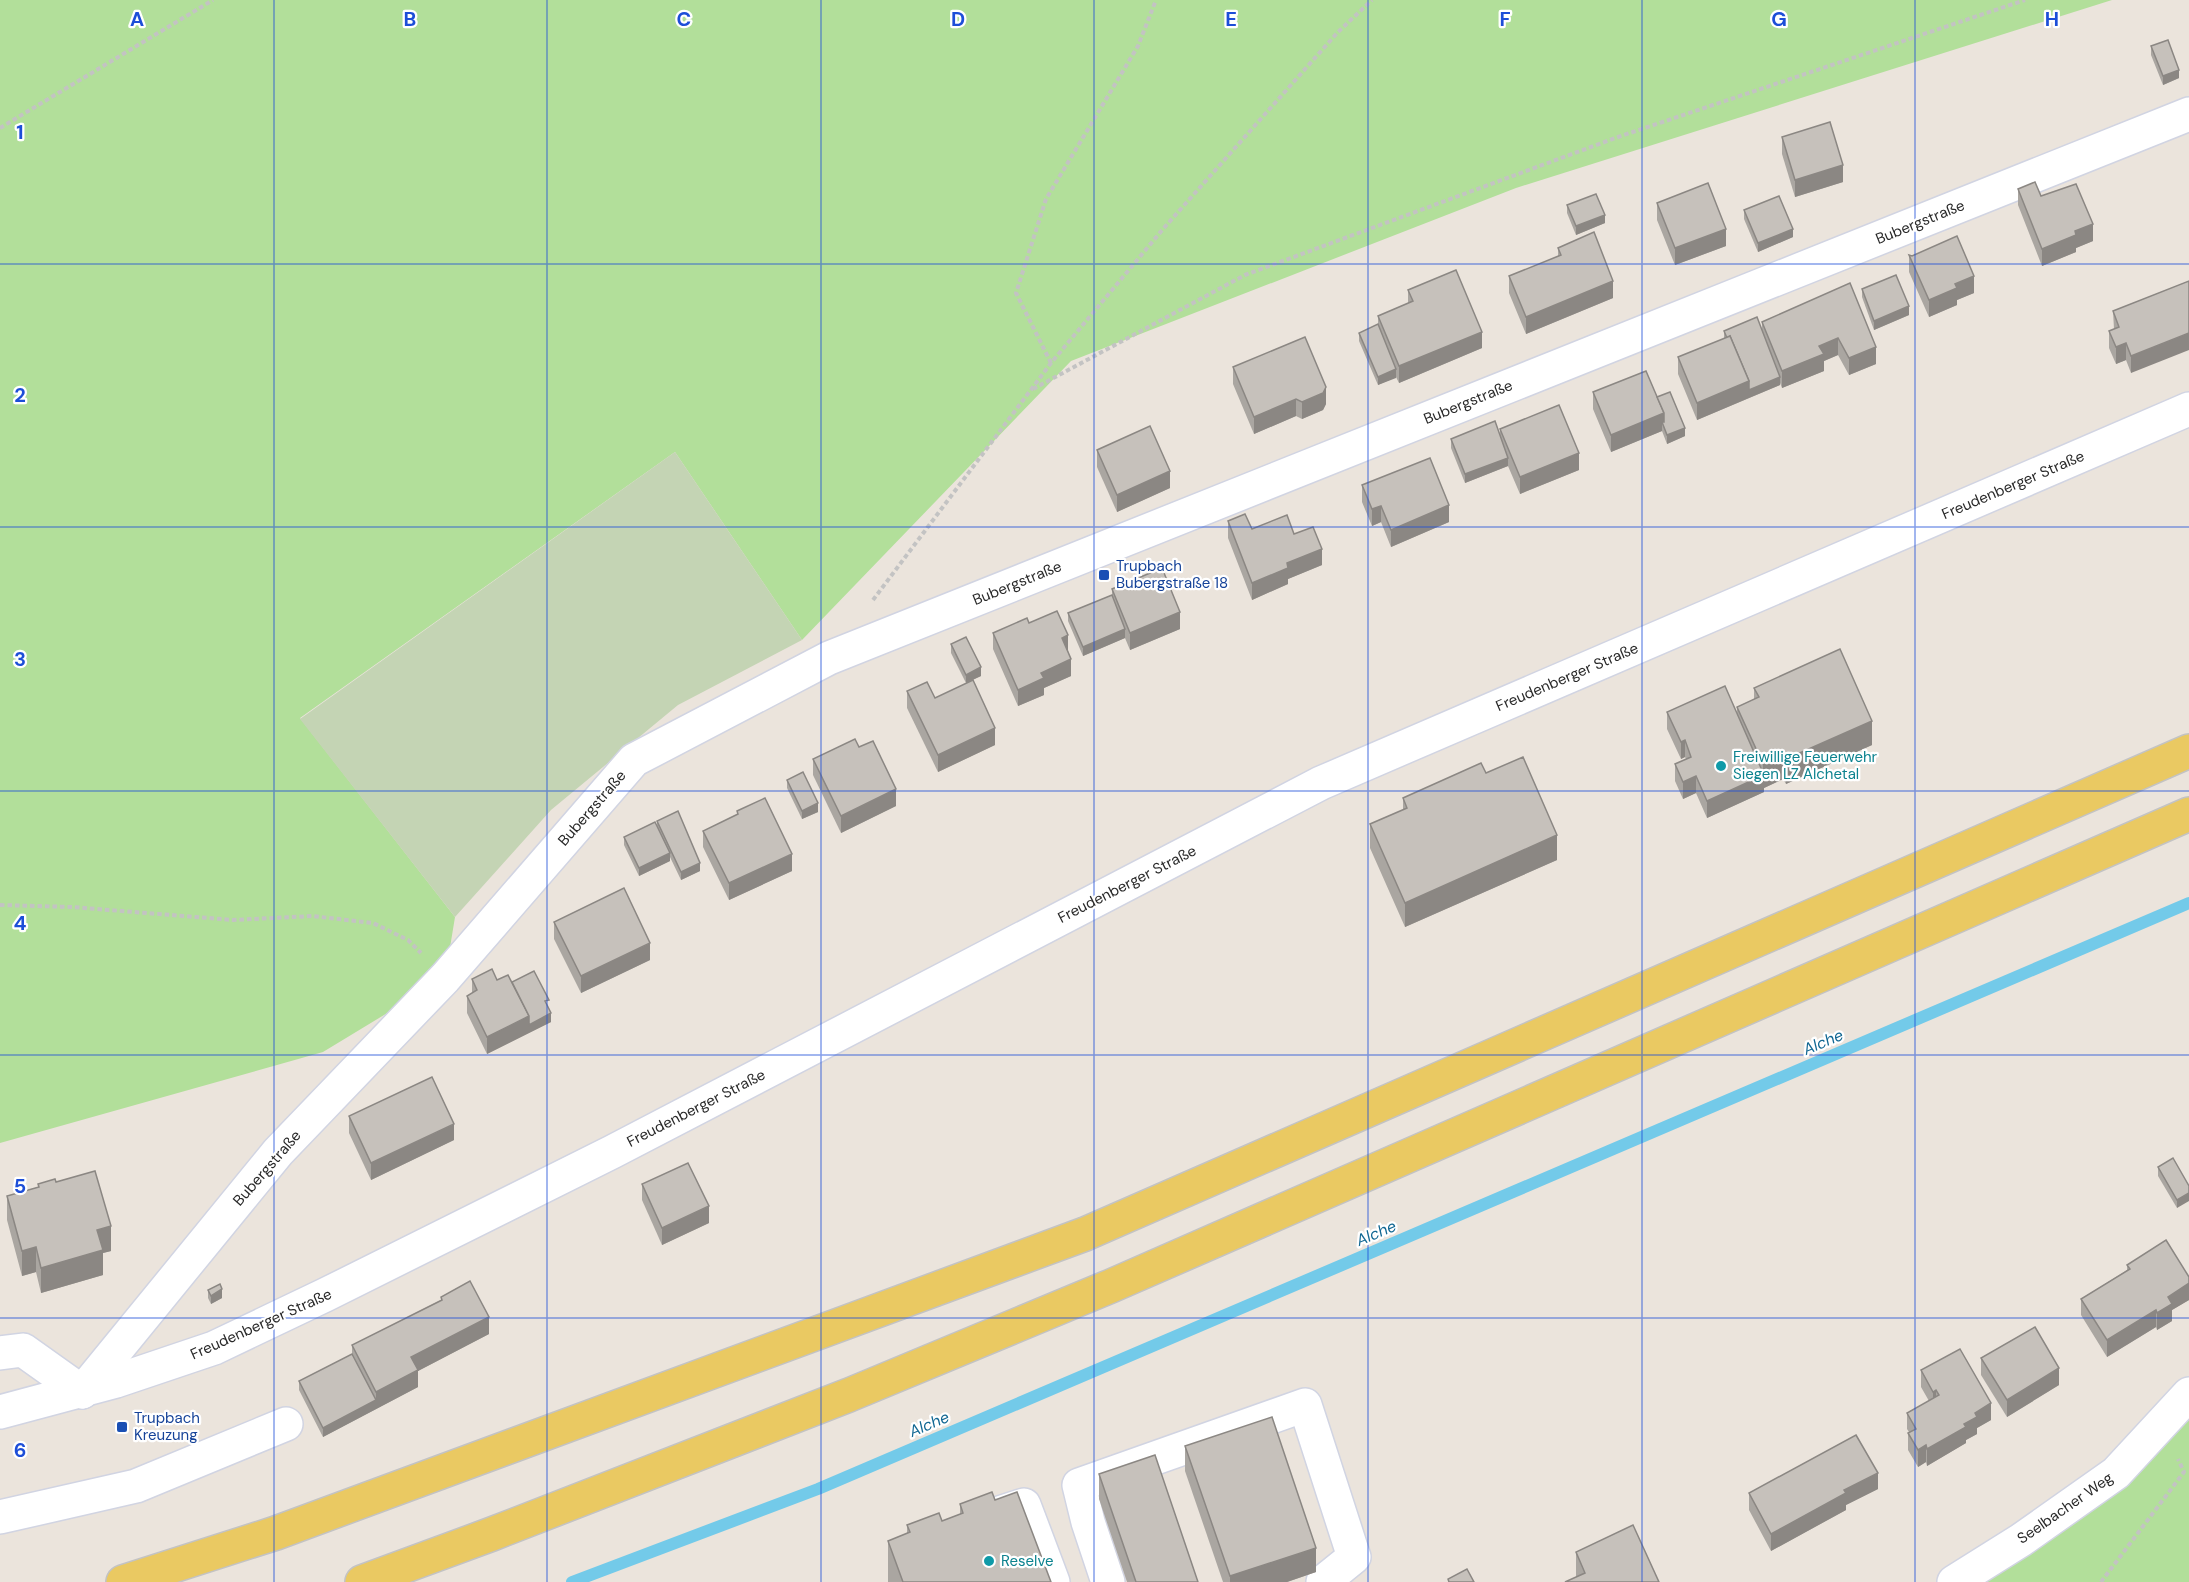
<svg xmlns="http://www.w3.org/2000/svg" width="2189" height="1582" font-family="'DM Sans',sans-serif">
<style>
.green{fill:#b2df9a}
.cemetery{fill:#c4d4b4}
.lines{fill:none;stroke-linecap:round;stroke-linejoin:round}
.stream{stroke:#73cae9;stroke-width:12}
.minor-casing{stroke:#d1d4e2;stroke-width:36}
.major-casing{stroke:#c3c3c3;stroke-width:36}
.path{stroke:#c3c3c3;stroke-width:4;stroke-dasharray:4.5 3;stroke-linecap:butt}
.minor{stroke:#fff;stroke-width:33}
.major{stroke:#eac962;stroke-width:33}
.wall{fill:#aaa6a1}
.shaded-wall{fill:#8b8783}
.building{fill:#c6c1bb;stroke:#8b8783;stroke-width:1.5}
.grid{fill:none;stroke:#1d4ed8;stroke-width:1.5;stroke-opacity:0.55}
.transit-dot{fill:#1a4fb4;stroke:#fff;stroke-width:2}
.culture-dot{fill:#0f9aa8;stroke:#fff;stroke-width:2}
.labels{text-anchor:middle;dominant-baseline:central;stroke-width:4.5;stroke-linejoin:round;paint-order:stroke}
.street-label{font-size:15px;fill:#292929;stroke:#fff}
.transit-label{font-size:15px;fill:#164399;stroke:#fff;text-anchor:start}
.culture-label{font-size:15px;fill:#0d838f;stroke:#fff;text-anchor:start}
.water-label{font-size:16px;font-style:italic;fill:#136893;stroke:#fff}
.grid-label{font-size:20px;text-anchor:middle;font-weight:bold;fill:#1d4ed8;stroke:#fff;stroke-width:4.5;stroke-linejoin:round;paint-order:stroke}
</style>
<rect width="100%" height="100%" fill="#ebe4dc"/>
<g class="green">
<path d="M0,0H2112L1516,188L1071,361L802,640L675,452L300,718L455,917L445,978L323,1052L0,1143Z"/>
<path d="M2189,1394V1582H1954Z"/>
</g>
<path class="cemetery" d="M675,452L802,640L678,705L551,810L455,917L300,719Z"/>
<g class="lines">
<path class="stream" d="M572,1582L818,1489L2189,903"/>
<defs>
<g id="minor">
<path d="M0,1353L23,1350L82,1392"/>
<path d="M82,1392L278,1152L445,978L634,760L829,658L2189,114"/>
<path d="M0,1412L116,1381L214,1348L325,1295L612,1152L1321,783L2189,409"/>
<path d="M0,1517L136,1486L286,1424"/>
<path d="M981,1519L1024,1505L1053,1582"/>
<path d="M1108,1582L1088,1522L1079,1485L1305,1405L1354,1557L1323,1582"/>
<path d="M1954,1582L2021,1540L2116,1473L2189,1394"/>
</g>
<g id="major">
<path d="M123,1582L276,1533L1085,1234L2189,751"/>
<path d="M362,1582L492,1534L849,1395L1111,1286L2189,814"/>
</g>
</defs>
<use href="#minor" class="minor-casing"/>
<use href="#major" class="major-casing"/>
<g class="path">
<path d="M0,128L213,0"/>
<path d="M1051,363L1016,293L1046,199L1138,46L1156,0"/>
<path d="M1033,389L1245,275L1618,137L2025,0"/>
<path d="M873,600L1051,363L1163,229L1338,32L1372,0"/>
<path d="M0,905L72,907L233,920L312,916L373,923L408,940L421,953"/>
<path d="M2101,1582L2184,1472L2178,1459"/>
</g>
<use href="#minor" class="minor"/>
<use href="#major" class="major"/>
</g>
<g class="wall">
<path d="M2151,46L2179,78L2163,85L2151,55Z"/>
<path d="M1782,137L1843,182L1795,197L1782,154Z"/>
<path d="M2018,189L2041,196L2093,241L2076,248V252L2042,266L2018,205Z"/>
<path d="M1657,203L1726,246L1675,265L1657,220Z"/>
<path d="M1567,205L1605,223L1576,235L1567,213Z"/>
<path d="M1744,210L1793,237L1758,252L1744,219Z"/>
<path d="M1558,248L1613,298L1526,334L1509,293V276L1558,257Z"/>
<path d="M1909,255L1974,293L1957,300V305L1929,317L1909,272Z"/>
<path d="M2189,281L2131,373L2126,360L2116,364L2109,348V331L2114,329L2113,311Z"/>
<path d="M1850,283L1876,364L1849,375L1838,355L1824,361V371L1782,388L1780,383V385L1697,420L1678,374V357L1724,339V331L1762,328V322Z"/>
<path d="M1862,289L1909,315L1874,330L1862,297Z"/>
<path d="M1408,290L1482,348L1399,383L1396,377L1378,385L1359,341V333L1378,324V316L1408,304Z"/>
<path d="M1233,367L1326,404L1323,410L1302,419L1296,416L1254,434L1233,384Z"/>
<path d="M1593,392L1657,397L1685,436L1667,444L1662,431L1611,452L1593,409Z"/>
<path d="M1500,429L1579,470L1520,494L1508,466L1465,483L1451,448V439L1500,435Z"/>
<path d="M1097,450L1170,488L1117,512L1097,467Z"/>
<path d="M1362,485L1449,522L1391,547L1381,522L1372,526L1362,502Z"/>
<path d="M1228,521L1252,529L1294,534L1322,565L1288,579V584L1252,600L1228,538Z"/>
<path d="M1112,589L1180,629L1130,650L1125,638L1083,656L1068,621V613L1112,595Z"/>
<path d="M1029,623L1068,650L1071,676L1044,688V695L1018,706L993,649V633Z"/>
<path d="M951,644L981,676L966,683L951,653Z"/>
<path d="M1754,688L1872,745L1786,784L1783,779L1764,788V792L1707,818L1696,793L1683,799L1675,781V764L1686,759L1685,757L1681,759L1667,729V712L1737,715V707L1754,699Z"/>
<path d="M907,691L935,698L995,745L938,772L907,708Z"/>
<path d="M859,747L896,806L841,833L813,775V759Z"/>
<path d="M1486,773L1557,860L1405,927L1370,848V824L1403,810V798Z"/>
<path d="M787,780L818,812L802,819L787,788Z"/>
<path d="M737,811L792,871L729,900L703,847V831L737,815Z"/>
<path d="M657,821L700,871L681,880L670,857V861L639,876L624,845V837L657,826Z"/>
<path d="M554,922L650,960L581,993L554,939Z"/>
<path d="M472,979L512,982L549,1008L551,1022L487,1054L467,1013V996L472,993Z"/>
<path d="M349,1116L454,1140L371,1180L349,1133Z"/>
<path d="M2158,1167L2189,1186L2177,1208L2158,1176Z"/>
<path d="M56,1182L111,1251L103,1253V1275L41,1293L36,1272L22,1276L7,1220V1196L38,1187V1184Z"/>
<path d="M642,1184L709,1223L662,1245L642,1200Z"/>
<path d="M2127,1265L2189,1277V1300L2172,1310V1321L2157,1330L2156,1327L2107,1357L2081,1315V1299L2127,1270Z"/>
<path d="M208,1290L222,1298L211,1304L208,1298Z"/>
<path d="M441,1297L489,1334L418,1371V1387L323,1437L299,1390V1381L352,1354V1345L441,1300Z"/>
<path d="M1981,1358L2059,1385L2007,1417L1981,1375Z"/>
<path d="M1921,1370L1991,1420L1977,1428V1434L1966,1440V1443L1927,1466L1926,1462L1918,1467L1908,1450V1433L1909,1432L1907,1429V1413L1929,1401L1921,1387Z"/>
<path d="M1185,1446L1316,1572L1287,1582H1223L1185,1471Z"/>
<path d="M1099,1474L1198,1582H1127L1099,1499Z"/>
<path d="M1878,1489L1846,1505V1510L1771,1551L1749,1510V1493Z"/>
<path d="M995,1500L1051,1582H888V1541L907,1534V1525L942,1521L960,1514V1504Z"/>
<path d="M1576,1552L1659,1582L1576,1577Z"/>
</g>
<g class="shaded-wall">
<path d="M2179,70V78L2163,85V76Z"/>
<path d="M1843,165V182L1795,197V180Z"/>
<path d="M1605,215V223L1576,235V226Z"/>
<path d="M2093,224V241L2076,248V252L2042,266V249L2075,231Z"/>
<path d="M1726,229V246L1675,265V248Z"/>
<path d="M1793,229V237L1758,252V243Z"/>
<path d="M1974,276V293L1957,300V305L1929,317V300L1955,284Z"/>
<path d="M1613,281V298L1526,334V317Z"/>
<path d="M1909,306V315L1874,330V321Z"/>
<path d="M1482,332V348L1399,383V366Z"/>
<path d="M2189,333V350L2131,373V356Z"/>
<path d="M1838,338V355L1824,361V371L1782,388V371L1819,346Z"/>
<path d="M2126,343V360L2116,364V347Z"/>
<path d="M1876,347V364L1849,375V358Z"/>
<path d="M1396,369V378L1378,385V377Z"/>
<path d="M1780,377V385L1749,398V390Z"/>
<path d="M1749,381V398L1697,420V403Z"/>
<path d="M1326,387V404L1323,410L1302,419V402Z"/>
<path d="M1296,399V416L1254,434V417Z"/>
<path d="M1664,413V428L1662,422V431L1611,452V435Z"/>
<path d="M1685,428V436L1667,444V435Z"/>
<path d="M1579,453V470L1520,494V477Z"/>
<path d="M1508,458V466L1465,483V474Z"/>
<path d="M1170,471V488L1117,512V495Z"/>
<path d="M1449,505V522L1391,547V530Z"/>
<path d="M1381,506V522L1372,526V509Z"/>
<path d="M1322,549V565L1288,579V584L1252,600V583L1287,563Z"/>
<path d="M1180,612V629L1130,650V633Z"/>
<path d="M1125,629V638L1083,656V647Z"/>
<path d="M1068,635V652L1062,638Z"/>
<path d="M1071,659V676L1044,688V695L1018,706V690L1041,673Z"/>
<path d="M981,667V676L966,683V675Z"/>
<path d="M1872,721V745L1786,784V759Z"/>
<path d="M995,728V745L938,772V755Z"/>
<path d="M1685,740V757L1681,759V742Z"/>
<path d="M1783,754V779L1764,788V792L1707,818V801L1763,776V764Z"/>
<path d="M1696,776V793L1683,799V782Z"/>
<path d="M896,789V806L841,833V816Z"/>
<path d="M818,803V812L802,819V811Z"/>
<path d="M1557,835V860L1405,927V903Z"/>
<path d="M670,853V861L639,876V868Z"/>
<path d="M792,854V871L729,900V883Z"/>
<path d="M700,863V871L681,880V872Z"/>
<path d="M650,943V960L581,993V976Z"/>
<path d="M551,1013V1022L529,1033V1025Z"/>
<path d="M529,1016V1033L487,1054V1037Z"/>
<path d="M454,1124V1140L371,1180V1163Z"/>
<path d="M2189,1193V1201L2177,1208V1200Z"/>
<path d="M709,1206V1223L662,1245V1228Z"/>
<path d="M111,1226V1251L103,1253V1275L41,1293V1268L97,1230Z"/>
<path d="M36,1247V1272L22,1276V1251Z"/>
<path d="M2189,1283V1300L2172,1310V1321L2157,1330V1313L2168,1297Z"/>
<path d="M222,1289V1298L211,1304V1296Z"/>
<path d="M2156,1310V1327L2107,1357V1340Z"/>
<path d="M489,1317V1334L418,1371V1387L323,1437V1428L376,1400V1392L411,1357Z"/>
<path d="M2059,1368V1385L2007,1417V1400Z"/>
<path d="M1936,1390V1407L1933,1409V1392Z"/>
<path d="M1991,1403V1420L1977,1428V1434L1966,1440V1443L1927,1466V1449L1964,1424L1975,1413Z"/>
<path d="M1926,1445V1462L1918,1467V1450Z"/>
<path d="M1878,1473V1489L1846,1505V1510L1771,1551V1534L1844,1490Z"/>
<path d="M1316,1548V1572L1287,1582H1230V1576Z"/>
</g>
<g class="building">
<path d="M2168,40L2179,70L2163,76L2151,46Z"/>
<path d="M1830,122L1843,165L1795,180L1782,137Z"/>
<path d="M2035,182L2041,196L2076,184L2093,224L2075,231L2076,235L2042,249L2018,189Z"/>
<path d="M1708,183L1726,229L1675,248L1657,203Z"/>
<path d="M1596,194L1605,215L1576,226L1567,205Z"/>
<path d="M1779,196L1793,229L1758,243L1744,210Z"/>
<path d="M1594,232L1613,281L1526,317L1509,276L1561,255L1558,248Z"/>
<path d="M1957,236L1974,276L1955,284L1957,288L1929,300L1909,255L1912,256Z"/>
<path d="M1456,270L1482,332L1399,366L1378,316L1413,301L1408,290Z"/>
<path d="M1896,275L1909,306L1874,321L1862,289Z"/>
<path d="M2189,281V333L2131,356L2126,343L2116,347L2109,331L2119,327L2113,311Z"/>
<path d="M1850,283L1876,347L1849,358L1838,338L1819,346L1824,354L1782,371L1762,322Z"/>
<path d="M1757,317L1780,377L1749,390V381L1730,336L1727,338L1724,331Z"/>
<path d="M1378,324L1396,369L1378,377L1359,333Z"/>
<path d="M1730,336L1749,381L1697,403L1678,357Z"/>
<path d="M1305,337L1326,387L1323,393L1302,402L1296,399L1254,417L1233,367Z"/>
<path d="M1646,371L1664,413L1611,435L1593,392Z"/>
<path d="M1670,392L1685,428L1667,435L1662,422H1664V413L1657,397Z"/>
<path d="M1559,405L1579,453L1520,477L1500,429Z"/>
<path d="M1495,421L1508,458L1465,474L1451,439Z"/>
<path d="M1150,426L1170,471L1117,495L1097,450Z"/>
<path d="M1430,458L1449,505L1391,530L1381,506L1372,509L1362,485Z"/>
<path d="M1245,514L1252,529L1287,515L1294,534L1313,527L1322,549L1287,563L1288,568L1252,583L1228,521Z"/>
<path d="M1162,568L1180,612L1130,633L1112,589Z"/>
<path d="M1112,595L1125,629L1083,647L1068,613Z"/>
<path d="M1057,611L1068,635L1062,638L1071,659L1041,673L1044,678L1018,690L993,633L1027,618L1029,623Z"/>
<path d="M966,637L981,667L966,675L951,644Z"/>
<path d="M1840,649L1872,721L1786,759L1783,754L1763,764L1737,707L1759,697L1754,688Z"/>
<path d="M973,680L995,728L938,755L907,691L927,682L935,698Z"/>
<path d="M1725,686L1764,775L1707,801L1696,776L1683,782L1675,764L1691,757L1685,740L1681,742L1667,712Z"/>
<path d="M855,739L859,747L873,741L896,789L841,816L813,759Z"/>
<path d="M1523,757L1557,835L1405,903L1370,824L1407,808L1403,798L1481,763L1486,773Z"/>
<path d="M803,772L818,803L802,811L787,780Z"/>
<path d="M765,798L792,854L729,883L703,831L738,814L737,811Z"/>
<path d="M678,811L700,863L681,872L657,821Z"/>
<path d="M655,822L670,853L639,868L624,837Z"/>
<path d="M624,888L650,943L581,976L554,922Z"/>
<path d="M492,969L497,980L508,975L529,1016L487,1037L467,996L477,990L472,979Z"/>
<path d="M534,971L549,1000L545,1001L551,1013L529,1025V1016L512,982Z"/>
<path d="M432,1077L454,1124L371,1163L349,1116Z"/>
<path d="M2173,1158L2189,1186V1193L2177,1200L2158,1167Z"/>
<path d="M688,1163L709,1206L662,1228L642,1184Z"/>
<path d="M95,1171L111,1226L97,1230L103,1250L41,1268L36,1247L22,1251L7,1196L39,1187L38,1184L55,1179L56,1182Z"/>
<path d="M2166,1240L2189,1277V1283L2168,1297L2172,1304L2157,1313L2156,1310L2107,1340L2081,1299L2130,1269L2127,1265Z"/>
<path d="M470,1281L489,1317L411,1357L418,1370L376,1392L352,1345L442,1300L441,1297Z"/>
<path d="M220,1284L222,1289L211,1296L208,1290Z"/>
<path d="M2035,1327L2059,1368L2007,1400L1981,1358Z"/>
<path d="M1960,1349L1991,1403L1975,1413L1977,1417L1964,1424L1966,1427L1927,1449L1926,1445L1918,1450L1908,1433L1916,1429L1907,1413L1939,1395L1936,1390L1933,1392L1921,1370Z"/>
<path d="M352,1354L376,1400L323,1428L299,1381Z"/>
<path d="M1272,1417L1316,1548L1230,1576L1185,1446Z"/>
<path d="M1856,1435L1878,1473L1844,1490L1846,1493L1771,1534L1749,1493Z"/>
<path d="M1155,1455L1198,1582H1136L1099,1474Z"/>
<path d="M992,1492L995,1500L1017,1492L1051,1582H903L888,1541L910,1532L907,1525L939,1513L942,1521L963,1513L960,1504Z"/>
<path d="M1633,1525L1659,1582H1565L1585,1573L1576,1552Z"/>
<path d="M1467,1569L1474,1582H1449L1448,1579Z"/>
</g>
<path class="grid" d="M274,0V1582M547,0V1582M821,0V1582M1094,0V1582M1368,0V1582M1642,0V1582M1915,0V1582M0,264H2189M0,527H2189M0,791H2189M0,1055H2189M0,1318H2189"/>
<g class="transit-dot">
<rect x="1098" y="569" width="12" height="12" rx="3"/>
<rect x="116" y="1421" width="12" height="12" rx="3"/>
</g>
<g class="culture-dot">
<circle cx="1721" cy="766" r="6"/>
<circle cx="989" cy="1561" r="6"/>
</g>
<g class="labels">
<g class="street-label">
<text transform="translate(1920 222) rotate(-22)">Bubergstraße</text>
<text transform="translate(1468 402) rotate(-22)">Bubergstraße</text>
<text transform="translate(2013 485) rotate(-23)">Freudenberger Straße</text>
<text transform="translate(1017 583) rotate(-22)">Bubergstraße</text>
<text transform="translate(1567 677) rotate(-23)">Freudenberger Straße</text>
<text transform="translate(592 808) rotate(-49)">Bubergstraße</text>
<text transform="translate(1127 884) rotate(-27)">Freudenberger Straße</text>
<text transform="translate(696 1108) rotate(-27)">Freudenberger Straße</text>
<text transform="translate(267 1168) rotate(-49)">Bubergstraße</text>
<text transform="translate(261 1324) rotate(-24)">Freudenberger Straße</text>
<text transform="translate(2065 1508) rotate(-35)">Seelbacher Weg</text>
</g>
<g class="transit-label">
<text x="1116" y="566">Trupbach<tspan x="1116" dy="17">Bubergstraße 18</tspan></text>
<text x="134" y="1418">Trupbach<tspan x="134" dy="17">Kreuzung</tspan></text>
</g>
<g class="culture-label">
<text x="1733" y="757">Freiwillige Feuerwehr<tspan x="1733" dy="17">Siegen LZ Alchetal</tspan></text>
<text x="1001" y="1561">Reselve</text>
</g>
<g class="water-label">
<text transform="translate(1823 1042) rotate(-23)">Alche</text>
<text transform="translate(1376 1233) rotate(-23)">Alche</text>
<text transform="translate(929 1424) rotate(-23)">Alche</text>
</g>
</g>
<g class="grid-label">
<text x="137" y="26">A</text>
<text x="410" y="26">B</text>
<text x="684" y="26">C</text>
<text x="958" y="26">D</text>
<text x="1231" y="26">E</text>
<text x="1505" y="26">F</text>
<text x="1779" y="26">G</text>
<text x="2052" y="26">H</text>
<text x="20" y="139">1</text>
<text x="20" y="402">2</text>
<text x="20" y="666">3</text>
<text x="20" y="930">4</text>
<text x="20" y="1193">5</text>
<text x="20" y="1457">6</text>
</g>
</svg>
